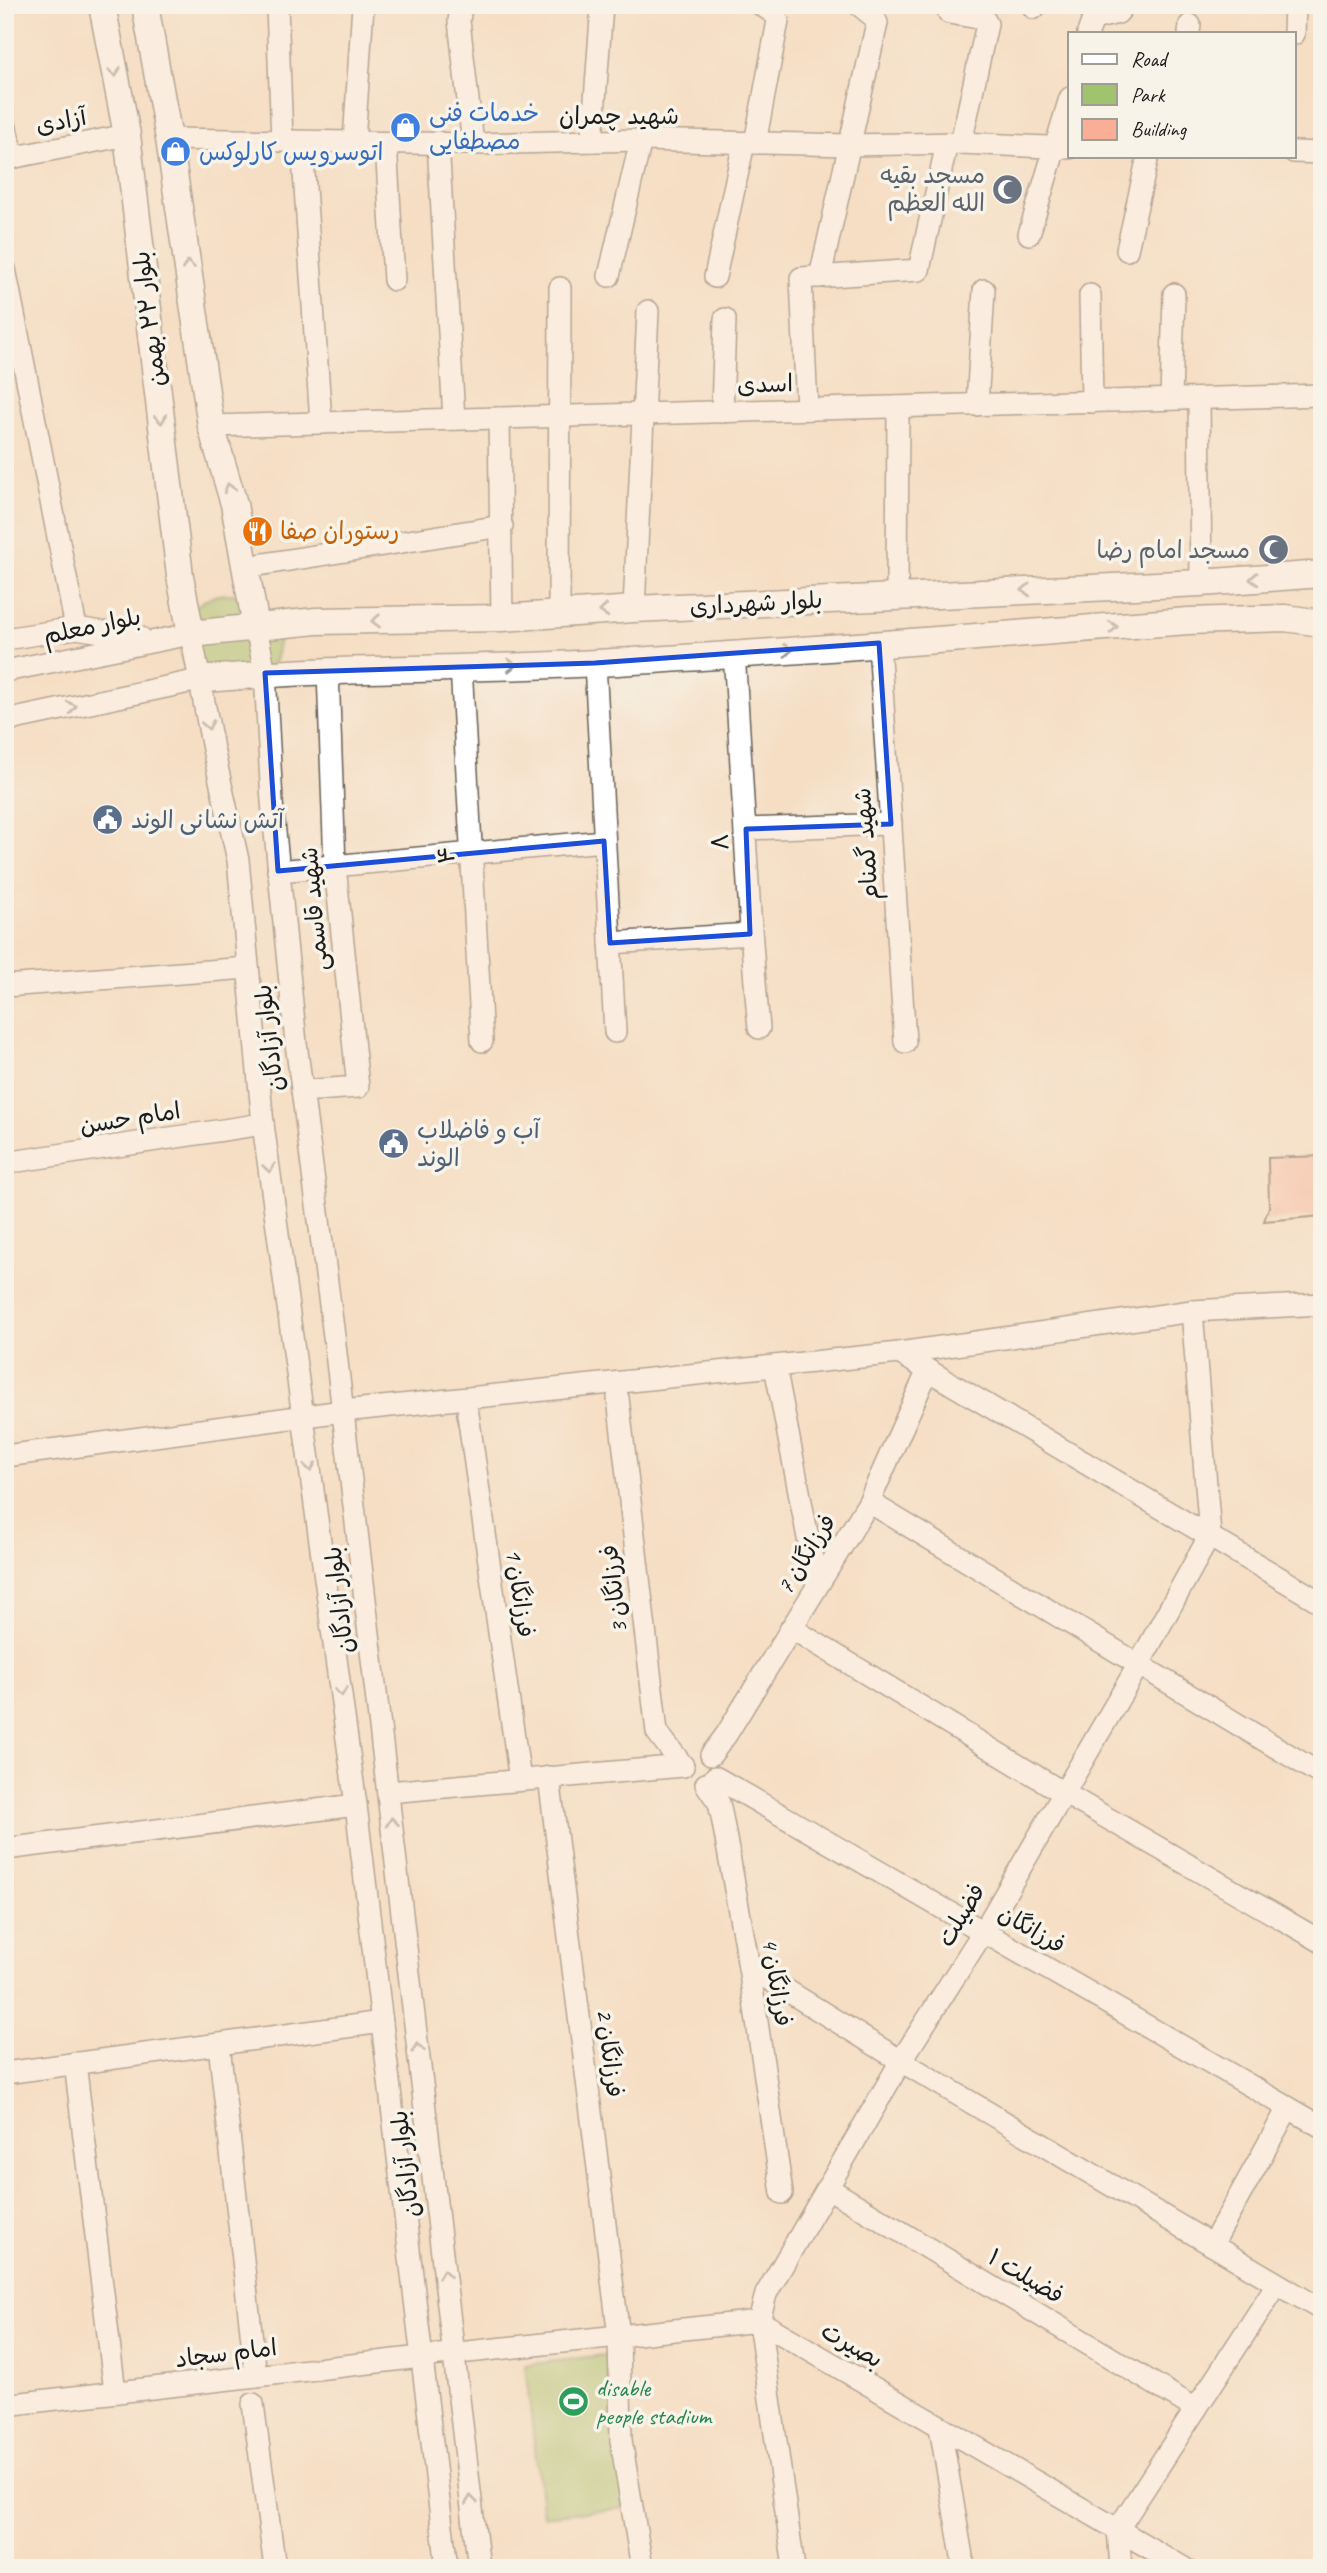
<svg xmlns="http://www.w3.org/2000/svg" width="1327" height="2573" font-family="Caveat,'Playpen Sans Arabic',sans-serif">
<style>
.green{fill:#a0c46e;stroke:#5e7045;stroke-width:2}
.building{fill:#f9ae95}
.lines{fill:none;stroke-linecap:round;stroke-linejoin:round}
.minor-casing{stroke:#686057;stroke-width:24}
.major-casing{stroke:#686057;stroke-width:29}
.minor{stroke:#fff;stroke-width:21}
.major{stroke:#fff;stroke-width:26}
.oneway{stroke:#999}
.marked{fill:none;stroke:#1d4ed8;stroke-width:5;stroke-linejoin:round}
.labels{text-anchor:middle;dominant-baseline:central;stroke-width:7;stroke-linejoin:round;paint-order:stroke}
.shop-label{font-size:24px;fill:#366cbe;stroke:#f7f3e8;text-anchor:start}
.street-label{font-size:24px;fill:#1c1c1c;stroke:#f7f3e8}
.worship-label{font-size:24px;fill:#5b616d;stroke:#f7f3e8;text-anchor:end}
.food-label{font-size:24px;fill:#c56008;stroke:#f7f3e8;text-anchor:start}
.service-label{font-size:24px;fill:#4e5e75;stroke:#f7f3e8;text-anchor:start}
.leisure-label{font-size:24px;fill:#27864d;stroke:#f7f3e8;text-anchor:start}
</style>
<rect width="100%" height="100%" fill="#f7f3e8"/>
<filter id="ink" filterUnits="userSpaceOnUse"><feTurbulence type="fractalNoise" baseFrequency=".0143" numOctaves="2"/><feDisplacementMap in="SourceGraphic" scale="14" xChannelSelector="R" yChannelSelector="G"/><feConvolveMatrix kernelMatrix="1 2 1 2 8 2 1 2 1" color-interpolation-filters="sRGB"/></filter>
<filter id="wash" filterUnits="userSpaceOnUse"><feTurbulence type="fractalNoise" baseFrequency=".00686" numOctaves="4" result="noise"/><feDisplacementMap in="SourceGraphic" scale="28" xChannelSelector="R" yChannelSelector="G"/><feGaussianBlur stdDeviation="1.57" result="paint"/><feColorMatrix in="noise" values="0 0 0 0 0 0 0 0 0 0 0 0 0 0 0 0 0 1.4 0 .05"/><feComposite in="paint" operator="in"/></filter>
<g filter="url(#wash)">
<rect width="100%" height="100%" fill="#f5dec4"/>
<g class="green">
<circle cx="229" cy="643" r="49"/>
<path d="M611,2354L625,2508L543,2516L525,2365Z"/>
</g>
<g id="blocks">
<path class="building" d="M1322,1156V1216L1264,1221L1269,1207L1268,1158Z"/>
</g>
</g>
<g filter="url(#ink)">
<use href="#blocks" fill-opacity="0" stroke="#686057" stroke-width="2"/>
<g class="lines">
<defs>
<g id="minor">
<path d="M277,5L282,141"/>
<path d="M461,5L459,21L473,144"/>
<path d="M946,5L949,13L984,19L987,24L961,143"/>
<path d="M1034,8V5"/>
<path d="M1088,33L1093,19L1118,13L1124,5"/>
<path d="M1189,33L1190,25"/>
<path d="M1294,34L1295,5"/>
<path d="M5,124L13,158"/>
<path d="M169,139L473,144L641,140L848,145L961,143L1070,148"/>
<path d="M592,141L602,5"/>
<path d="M354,142L363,5"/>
<path d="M438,142L454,419"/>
<path d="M302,143L321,423"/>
<path d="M386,143L394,280"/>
<path d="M755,143L778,21L775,14L761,5"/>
<path d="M1294,152L1322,153"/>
<path d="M5,159L127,135"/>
<path d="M1029,234L1070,98"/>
<path d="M1127,250L1148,156"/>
<path d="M5,269L76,628"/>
<path d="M609,276L641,140"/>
<path d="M715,277L744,143"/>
<path d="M820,277L877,23L874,17L859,5"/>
<path d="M1090,295L1092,402"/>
<path d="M1171,399L1174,294"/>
<path d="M1199,399L1201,583"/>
<path d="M977,405L984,290"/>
<path d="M807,409L801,278L919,270L947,143"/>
<path d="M722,412L725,319"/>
<path d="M499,418L502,618"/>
<path d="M211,426L1322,395"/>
<path d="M246,567L502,526"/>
<path d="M897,595L898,407"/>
<path d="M634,609L648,311"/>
<path d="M559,615L560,288"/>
<path d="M256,627L265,673L272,802L296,1043L334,1336L479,2568"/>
<path d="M5,639L76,628L141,638"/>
<path d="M879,643L905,1042"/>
<path d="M734,654C743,779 747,904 759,1028"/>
<path d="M595,663L615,1032"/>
<path d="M461,666L482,1041"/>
<path d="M5,671L191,634L213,749L238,860L263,1124L356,1805L447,2568"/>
<path d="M5,721L199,680"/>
<path d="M746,829L891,824"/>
<path d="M278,871L604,841"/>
<path d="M610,943L750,934"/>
<path d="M5,986L248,968"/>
<path d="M302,1091L358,1087L335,866L328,671"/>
<path d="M5,1163L263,1124"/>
<path d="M899,1353L1192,1311L1322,1304"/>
<path d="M775,1366L817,1585"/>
<path d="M618,1398L657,1732L683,1766"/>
<path d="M468,1414L520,1780"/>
<path d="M5,1456L343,1411L899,1353L1322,1603"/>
<path d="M869,1502L1322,1775"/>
<path d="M791,1628L1062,1792L1322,1942"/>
<path d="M711,1755L726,1735L869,1502L928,1370"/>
<path d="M549,1777L619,2336L621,2440L642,2568"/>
<path d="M715,1777L1322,2127"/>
<path d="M706,1784L719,1803L722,1817L749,1967L782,2193"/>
<path d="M388,1792L683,1766"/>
<path d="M5,1849L356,1805"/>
<path d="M749,1967L901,2061L1322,2310"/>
<path d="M219,2045L256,2376"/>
<path d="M75,2063L115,2392"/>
<path d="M5,2073L382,2022"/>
<path d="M828,2188L1196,2409"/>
<path d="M1212,2245L1288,2108"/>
<path d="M253,2404L275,2568"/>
<path d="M5,2405L421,2357L759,2321L1184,2568"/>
<path d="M940,2427L964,2568"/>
<path d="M794,2568L759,2321L766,2294L901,2061L983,1932L1139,1664L1210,1535L1192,1311"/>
<path d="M1121,2568L1118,2529L1277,2284"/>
</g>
<g id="major">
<path d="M102,5L127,135L180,576L191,634L316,621L502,618L634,609L1201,583L1322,574"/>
<path d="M145,5L169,139L211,426L234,504L256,627"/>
<path d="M199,680C332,666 464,671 596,663C794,653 991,635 1188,621L1285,618L1322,623"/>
</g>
</defs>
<use href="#minor" class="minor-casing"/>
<use href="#major" class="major-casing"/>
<use href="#minor" class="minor"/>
<use href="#major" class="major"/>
</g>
<defs><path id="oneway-chevron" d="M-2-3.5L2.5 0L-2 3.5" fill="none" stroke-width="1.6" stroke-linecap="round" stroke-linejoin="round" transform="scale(1.75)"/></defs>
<g class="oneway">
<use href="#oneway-chevron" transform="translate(115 72) rotate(79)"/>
<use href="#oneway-chevron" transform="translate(188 265) rotate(-98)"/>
<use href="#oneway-chevron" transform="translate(161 419) rotate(83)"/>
<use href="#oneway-chevron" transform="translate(229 488) rotate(-106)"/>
<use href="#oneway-chevron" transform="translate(1254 579) rotate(176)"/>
<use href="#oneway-chevron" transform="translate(1026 590) rotate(178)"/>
<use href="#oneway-chevron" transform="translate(604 611) rotate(175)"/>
<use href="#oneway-chevron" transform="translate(376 621) rotate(179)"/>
<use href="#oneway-chevron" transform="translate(1113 627) rotate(-4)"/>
<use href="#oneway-chevron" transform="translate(788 650) rotate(-4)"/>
<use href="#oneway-chevron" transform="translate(512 665) rotate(-1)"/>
<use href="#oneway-chevron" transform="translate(72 707) rotate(-12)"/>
<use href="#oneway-chevron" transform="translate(208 725) rotate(79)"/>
<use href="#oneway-chevron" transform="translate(269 1168) rotate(82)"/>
<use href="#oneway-chevron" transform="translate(310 1467) rotate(82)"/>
<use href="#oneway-chevron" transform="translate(341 1692) rotate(83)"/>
<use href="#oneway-chevron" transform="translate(392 1822) rotate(-97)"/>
<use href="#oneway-chevron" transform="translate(418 2048) rotate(-97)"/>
<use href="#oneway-chevron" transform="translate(444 2274) rotate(-97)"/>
<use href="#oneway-chevron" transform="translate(471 2500) rotate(-97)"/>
</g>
</g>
<path d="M0 0H1327V2573H0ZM879,643L891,824L746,829L750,934L610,943L604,841L278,871L265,673L595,663Z" fill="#f5dec4" fill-opacity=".55" fill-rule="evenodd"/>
<path class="marked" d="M879,643L891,824L746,829L750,934L610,943L604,841L278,871L265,673L595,663Z"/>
<defs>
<symbol id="shop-disc" viewBox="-11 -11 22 22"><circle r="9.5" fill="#3f7fe0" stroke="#f7f3e8"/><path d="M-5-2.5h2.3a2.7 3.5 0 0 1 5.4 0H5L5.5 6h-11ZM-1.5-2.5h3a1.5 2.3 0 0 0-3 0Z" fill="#fff"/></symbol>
<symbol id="mosque-disc" viewBox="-11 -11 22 22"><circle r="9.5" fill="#6b7280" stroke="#f7f3e8"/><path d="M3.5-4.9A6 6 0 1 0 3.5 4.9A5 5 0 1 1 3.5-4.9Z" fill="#fff"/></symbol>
<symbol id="restaurant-disc" viewBox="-11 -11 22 22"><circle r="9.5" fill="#e8710a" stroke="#f7f3e8"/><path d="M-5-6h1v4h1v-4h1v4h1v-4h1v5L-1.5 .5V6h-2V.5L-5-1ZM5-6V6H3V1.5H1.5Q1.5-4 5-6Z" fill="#fff"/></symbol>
<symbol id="civic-disc" viewBox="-11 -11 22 22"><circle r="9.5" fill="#5c6f8a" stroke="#f7f3e8"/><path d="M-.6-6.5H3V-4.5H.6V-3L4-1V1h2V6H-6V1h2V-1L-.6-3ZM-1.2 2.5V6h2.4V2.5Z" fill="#fff"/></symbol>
<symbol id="stadium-disc" viewBox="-11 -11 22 22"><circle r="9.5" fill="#2e9e5b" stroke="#f7f3e8"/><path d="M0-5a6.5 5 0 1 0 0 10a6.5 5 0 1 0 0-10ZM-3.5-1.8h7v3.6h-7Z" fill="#fff"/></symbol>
</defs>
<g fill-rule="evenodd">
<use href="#shop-disc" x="388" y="110" width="35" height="35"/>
<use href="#shop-disc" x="158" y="134" width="35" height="35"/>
<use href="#mosque-disc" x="990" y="172" width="35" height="35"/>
<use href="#restaurant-disc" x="240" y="514" width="35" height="35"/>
<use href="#mosque-disc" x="1256" y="532" width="35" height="35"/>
<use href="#civic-disc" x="90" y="802" width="35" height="35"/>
<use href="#civic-disc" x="376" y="1126" width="35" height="35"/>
<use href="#stadium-disc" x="556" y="2384" width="35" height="35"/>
</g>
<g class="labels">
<g class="shop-label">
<text x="429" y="113">خدمات فنی<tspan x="429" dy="28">مصطفایی</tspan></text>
<text x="199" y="152">اتوسرویس کارلوکس</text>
</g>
<g class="street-label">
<text x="619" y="116">شهید چمران</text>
<text transform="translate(61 121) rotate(-11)">آزادی</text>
<text transform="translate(149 319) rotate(-97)">بلوار ۲۲ بهمن</text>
<text transform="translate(765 384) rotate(-2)">اسدی</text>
<text transform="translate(756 603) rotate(-3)">بلوار شهرداری</text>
<text transform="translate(92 626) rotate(-12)">بلوار معلم</text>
<text transform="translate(720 842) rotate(-93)">۸</text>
<text transform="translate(866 844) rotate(-94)">شهید گمنام</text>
<text transform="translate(446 855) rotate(-93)">۴</text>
<text transform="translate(314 909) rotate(-95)">شهید قاسمی</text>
<text transform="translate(269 1038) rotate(-97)">بلوار آزادگان</text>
<text transform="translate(130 1118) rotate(-9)">امام حسن</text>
<text transform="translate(806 1554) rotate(-58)">فرزانگان 7</text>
<text transform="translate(614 1589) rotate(-97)">فرزانگان 3</text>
<text transform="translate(520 1593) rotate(82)">فرزانگان 1</text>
<text transform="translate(339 1600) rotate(-97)">بلوار آزادگان</text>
<text transform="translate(961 1915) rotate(-59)">فضیلت</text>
<text transform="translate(1032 1929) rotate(30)">فرزانگان</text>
<text transform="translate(777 1982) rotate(81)">فرزانگان 4</text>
<text transform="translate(610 2053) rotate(83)">فرزانگان 2</text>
<text transform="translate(405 2164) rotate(-97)">بلوار آزادگان</text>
<text transform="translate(1026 2276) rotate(31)">فضیلت ۱</text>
<text transform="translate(852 2345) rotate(30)">بصیرت</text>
<text transform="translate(226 2353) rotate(-7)">امام سجاد</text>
</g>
<g class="worship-label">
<text x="985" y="175">مسجد بقیه<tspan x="985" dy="28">الله العظم</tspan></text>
<text x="1250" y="550">مسجد امام رضا</text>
</g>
<g class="food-label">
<text x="280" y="531">رستوران صفا</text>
</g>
<g class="service-label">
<text x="131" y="820">آتش نشانی الوند</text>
<text x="417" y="1130">آب و فاضلاب<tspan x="417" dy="28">الوند</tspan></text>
</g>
<g class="leisure-label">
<text x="596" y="2388">disable<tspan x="596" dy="28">people stadium</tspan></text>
</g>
</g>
<rect width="1327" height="2573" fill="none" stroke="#f7f3e8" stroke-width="28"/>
<rect x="1068" y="32" width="228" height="126" fill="#f7f3e8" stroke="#9f9d96" stroke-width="2"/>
<rect x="1082" y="54" width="35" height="10" fill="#ffffff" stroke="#9f9d96" stroke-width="2"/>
<text x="1131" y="66" font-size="21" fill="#1c1c1c">Road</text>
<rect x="1082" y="84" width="35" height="21" fill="#a0c46e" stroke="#9f9d96" stroke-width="2"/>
<text x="1131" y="102" font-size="21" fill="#1c1c1c">Park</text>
<rect x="1082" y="119" width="35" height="21" fill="#f9ae95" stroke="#9f9d96" stroke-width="2"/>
<text x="1131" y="136" font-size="21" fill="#1c1c1c">Building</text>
</svg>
